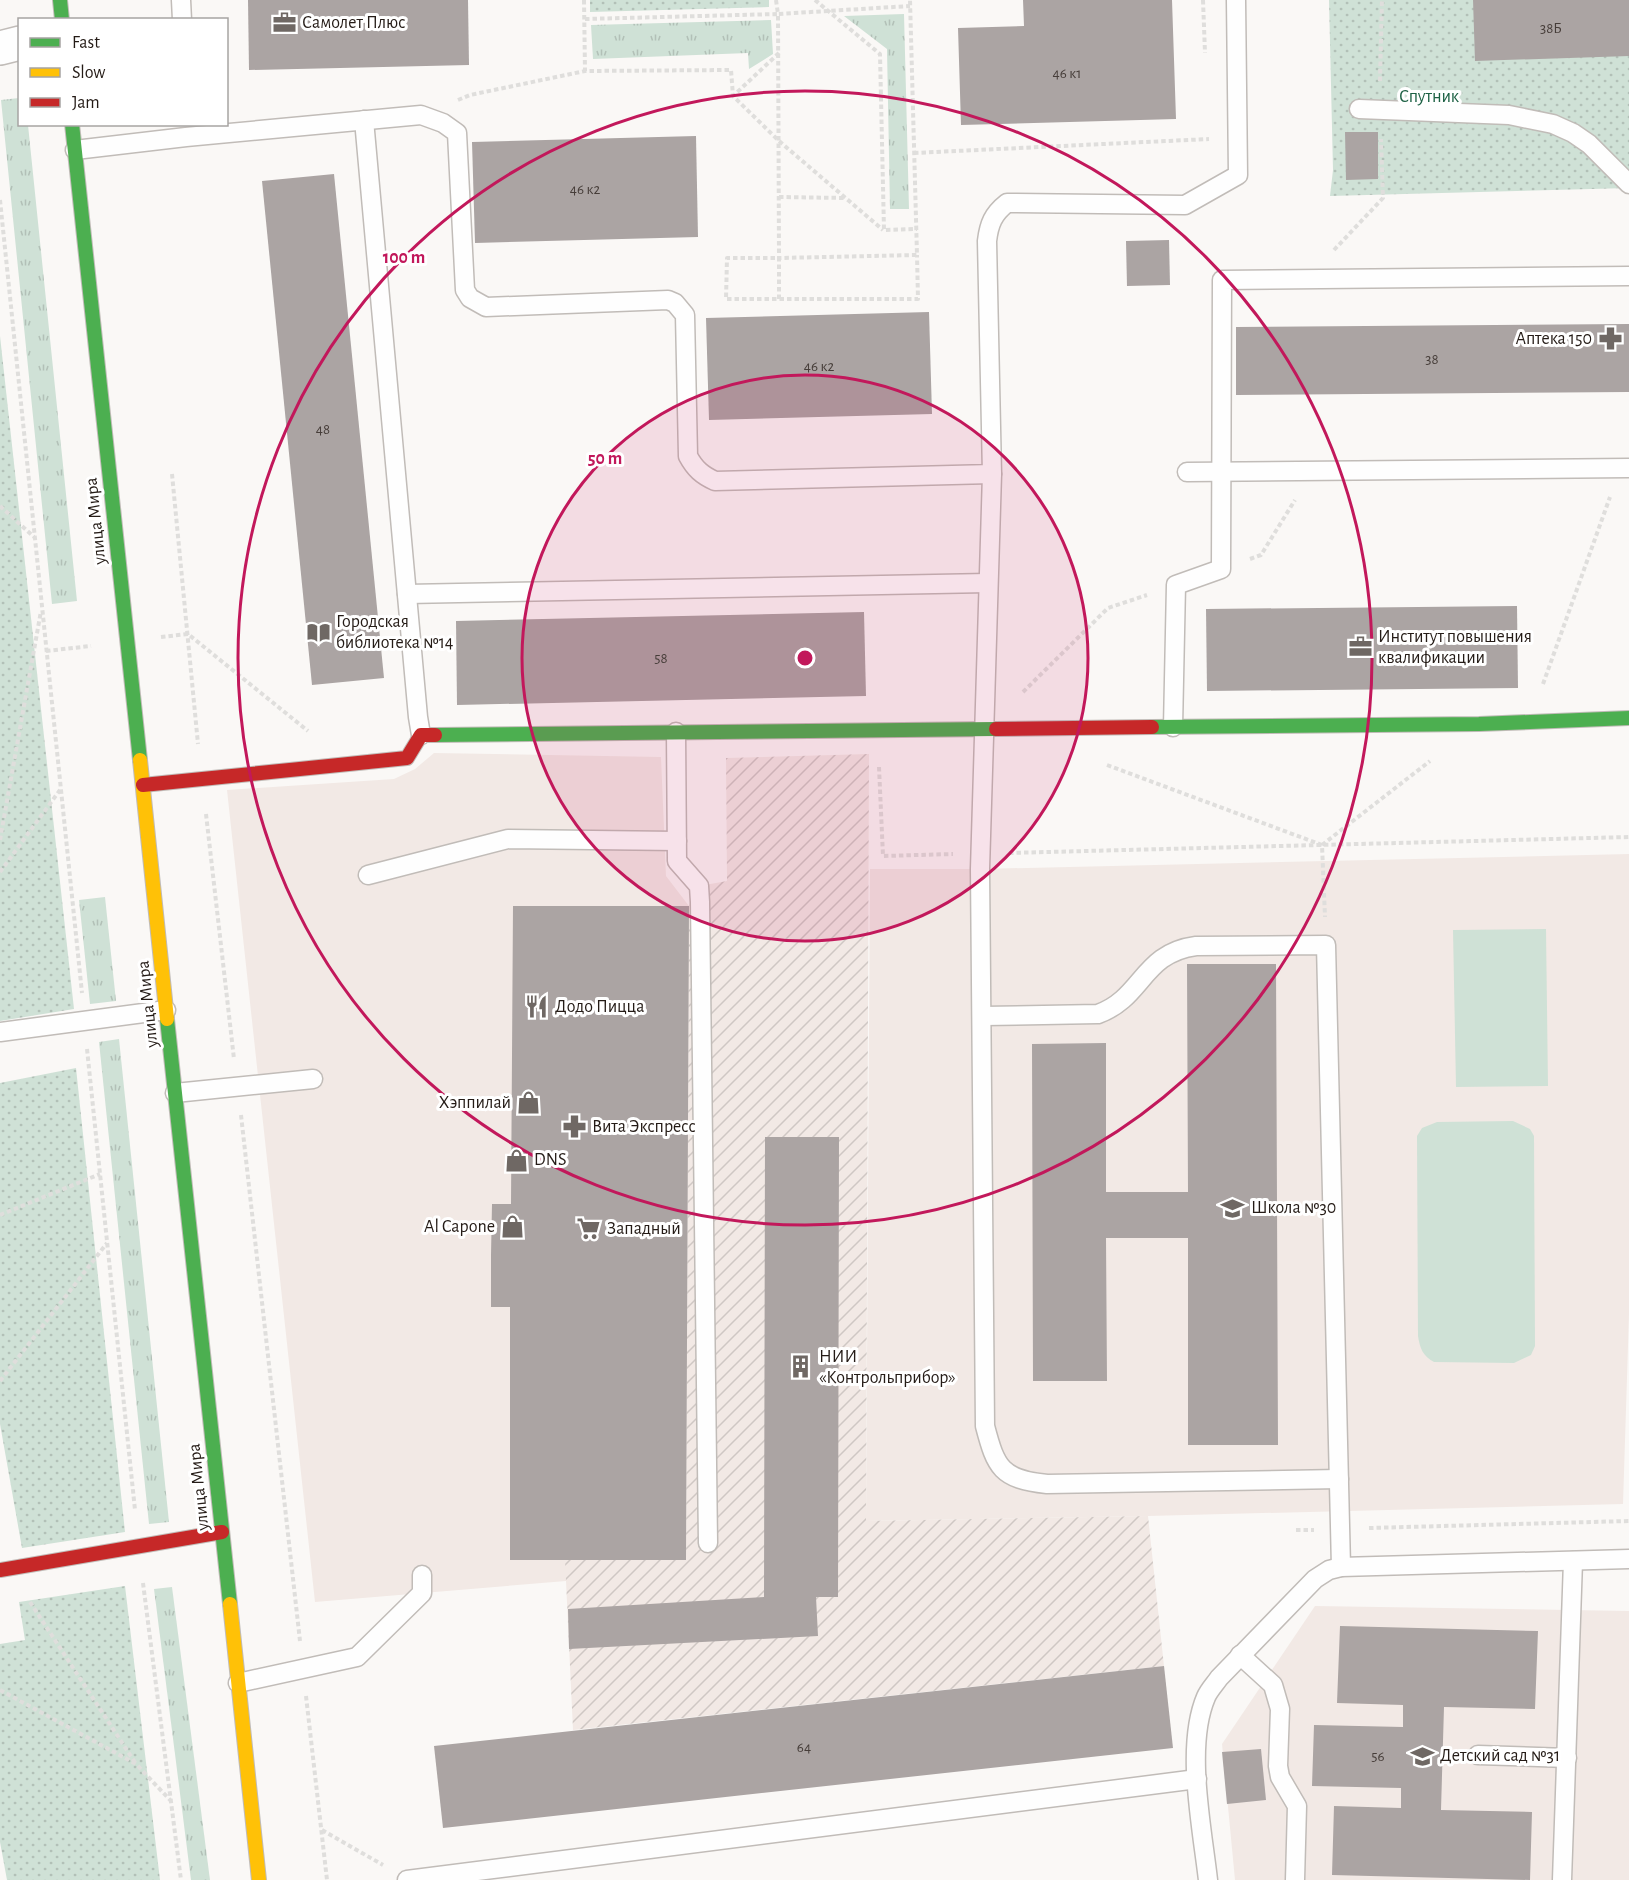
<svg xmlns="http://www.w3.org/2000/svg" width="1629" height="1880" font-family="'Alegreya Sans',sans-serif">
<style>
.built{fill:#f2e9e5}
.industrial{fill:url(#industrial-furrows)}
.grass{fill:url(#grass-tufts)}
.park{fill:url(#park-dots)}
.garden{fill:#cfe1d6}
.building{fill:#aba4a3}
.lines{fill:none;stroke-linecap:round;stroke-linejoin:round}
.lane-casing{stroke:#c1bcb8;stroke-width:21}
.street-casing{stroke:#c1bcb8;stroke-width:36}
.fast-casing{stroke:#c1bcb8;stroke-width:16}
.slow-casing{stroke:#c1bcb8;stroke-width:16}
.jam-casing{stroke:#c1bcb8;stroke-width:16}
.path{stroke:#dfdedc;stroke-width:4;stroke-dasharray:4.5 3;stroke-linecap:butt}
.lane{stroke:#fefefe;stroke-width:18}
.street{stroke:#fefefe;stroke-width:33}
.fast{stroke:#4caf50;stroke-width:14}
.slow{stroke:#ffc107;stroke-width:14}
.jam{stroke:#c62828;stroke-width:14}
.ring{fill:none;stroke:#c2185b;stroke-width:3}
.labels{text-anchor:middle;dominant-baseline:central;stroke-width:6;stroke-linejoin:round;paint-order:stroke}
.number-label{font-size:15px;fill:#463d39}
.poi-label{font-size:18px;fill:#241b16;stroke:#fff;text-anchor:start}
.park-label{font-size:18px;fill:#1d6144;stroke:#fff}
.street-label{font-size:18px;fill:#241b16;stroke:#fff}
.centre{fill:#c2185b;stroke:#fff;stroke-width:3}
.ring-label{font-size:18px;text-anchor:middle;font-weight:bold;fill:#c2185b;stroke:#fff;stroke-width:6;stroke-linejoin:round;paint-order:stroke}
</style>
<defs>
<pattern id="industrial-furrows" width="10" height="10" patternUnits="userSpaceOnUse" patternTransform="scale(1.5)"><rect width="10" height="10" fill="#f2e9e5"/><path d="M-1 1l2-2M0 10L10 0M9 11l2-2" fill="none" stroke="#cfc7c4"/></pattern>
<pattern id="grass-tufts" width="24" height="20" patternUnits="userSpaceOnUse" patternTransform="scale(1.5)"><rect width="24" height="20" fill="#cfe1d6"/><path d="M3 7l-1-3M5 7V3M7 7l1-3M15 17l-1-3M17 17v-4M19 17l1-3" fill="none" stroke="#b2c0b7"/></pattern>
<pattern id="park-dots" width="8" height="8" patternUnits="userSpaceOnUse" patternTransform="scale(1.5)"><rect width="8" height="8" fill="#cfe1d6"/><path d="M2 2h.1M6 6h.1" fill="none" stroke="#b2c0b7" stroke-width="1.8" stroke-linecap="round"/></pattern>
</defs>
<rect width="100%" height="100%" fill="#faf8f6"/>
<g class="built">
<path d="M434,753L661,757L666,876L689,906L686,1560H566V1581L315,1602L227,790L394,779L415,769Z"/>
<path d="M1629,854V1314L1623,1504L1148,1516L866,1521L870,869H980Z"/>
<path d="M1315,1606L1629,1611V1880H1235L1222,1744Z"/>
</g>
<path class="industrial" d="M869,754L866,1521L1148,1516L1164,1666L573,1730L565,1560H686L689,906L699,886L727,881L726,758Z"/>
<g class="grass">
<path d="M904,14L909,209H890L887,49L844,16Z"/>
<path d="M771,20L773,54L749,69L748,53L593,59L591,25Z"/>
<path d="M19,98L20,124L28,125L77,601L52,604L1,100Z"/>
<path d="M105,897L116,1001L90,1004L79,900Z"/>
<path d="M119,1039L169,1522L149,1524L99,1042Z"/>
<path d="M172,1587L210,1880H191L154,1589Z"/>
</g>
<g class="park">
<path d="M590,0H769V7L590,12Z"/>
<path d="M1329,0H1629V188L1330,196L1333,170Z"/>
<path d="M0,336L74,1009L0,1021Z"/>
<path d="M76,1068L125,1532L22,1548L0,1424V1083Z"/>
<path d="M125,1586L160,1880H7L0,1842V1644L25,1640L19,1602Z"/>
</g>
<g class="garden">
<path d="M1546,929L1548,1086L1456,1087L1453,930Z"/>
<path d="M1513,1121L1530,1129L1534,1136L1535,1346L1531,1355L1514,1363L1434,1362C1423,1356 1420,1349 1418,1336L1417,1136L1422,1128L1437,1122Z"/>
</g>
<g class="building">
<path d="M248,0H468L469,65L249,70Z"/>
<path d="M1023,0H1172L1176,119L961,125L958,28L1024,26Z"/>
<path d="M1473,0H1629V56L1475,61Z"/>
<path d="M1345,132H1378V179L1346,180Z"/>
<path d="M696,136L698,237L475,243L472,142Z"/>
<path d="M334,174L384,678L312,685L262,181Z"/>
<path d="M1169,240L1170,285L1127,286L1126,241Z"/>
<path d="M929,312L932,414L709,420L706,318Z"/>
<path d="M1629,324V392L1236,395V327Z"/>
<path d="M1517,606L1518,688L1207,691L1206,609Z"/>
<path d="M864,612L866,696L457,705L456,621Z"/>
<path d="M513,906H689L686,1560H510V1307H491V1255L492,1204H511Z"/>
<path d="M1187,964H1276L1278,1445H1188V1238H1106L1107,1381H1033L1032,1044L1106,1043V1192H1188Z"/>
<path d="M765,1137H839L838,1597H816L818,1636L569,1649L568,1609L764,1597Z"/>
<path d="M1340,1626L1538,1631L1535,1709L1444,1707L1441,1810L1532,1812L1530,1880L1332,1875L1334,1806L1401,1808V1788L1312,1786L1314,1725L1403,1727V1705L1337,1703Z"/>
<path d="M1164,1666L1173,1748L443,1828L434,1746Z"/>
<path d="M1261,1749L1266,1800L1227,1804L1222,1752Z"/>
</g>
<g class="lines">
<defs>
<g id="lane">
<path d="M181,0L182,20"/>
<path d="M1359,109L1509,115L1553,124L1573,133L1589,144L1629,184"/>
<path d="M364,120L418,717L421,735"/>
<path d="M75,150L186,137L421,115L443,123L457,133L465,290L470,298L486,307L668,300L675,303L685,315L688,456C695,469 702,475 715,481L992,474L987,241C989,224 993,214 1007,203L1185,205L1238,175L1236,0"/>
<path d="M1187,472L1629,468"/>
<path d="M992,474L980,869L985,1426C996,1468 1001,1479 1047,1484L1339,1479"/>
<path d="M407,594L988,583"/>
<path d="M1173,727L1176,585L1221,569L1222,280L1629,276"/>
<path d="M676,732L677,861L699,886L700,902L708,1543"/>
<path d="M368,875L508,839L677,841"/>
<path d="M983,1016L1098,1014C1143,998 1142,953 1196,946L1326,945L1341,1567"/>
<path d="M0,1032L166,1010"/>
<path d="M175,1093L313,1079"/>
<path d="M1240,1655L1273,1685L1280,1709L1278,1766L1280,1777L1297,1806L1295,1880"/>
<path d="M238,1683L357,1657L422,1593V1575"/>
<path d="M1478,1755L1567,1758"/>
<path d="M407,1880L1197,1779"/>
<path d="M1208,1880C1202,1827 1185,1746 1206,1697C1209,1690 1215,1684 1219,1678L1315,1579L1329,1570L1341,1567L1629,1559"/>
<path d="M1562,1880L1573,1561"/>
</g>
<path id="street" d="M0,48L20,43"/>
<g id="fast">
<path d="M60,0L62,20"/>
<path d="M72,124L140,760"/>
<path d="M1152,727L1479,724L1629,718"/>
<path d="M435,735L996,729"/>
<path d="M167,1019L230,1604"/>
</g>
<g id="slow">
<path d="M140,760L167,1019"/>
<path d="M230,1604L259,1880"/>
</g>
<g id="jam">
<path d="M996,729L1152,727"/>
<path d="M143,785L407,758L421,735H435"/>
<path d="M0,1570L222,1532"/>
</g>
</defs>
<use href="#lane" class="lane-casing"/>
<use href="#street" class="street-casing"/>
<use href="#fast" class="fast-casing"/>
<use href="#slow" class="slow-casing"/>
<use href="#jam" class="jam-casing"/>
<g class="path">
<path d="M584,0L585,71"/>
<path d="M776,0L778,14L910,6"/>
<path d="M815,0L880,54L884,230L917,229"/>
<path d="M1203,0L1205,53"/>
<path d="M585,19L778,14L779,258L917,255L910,0"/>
<path d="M779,53L733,96L779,141L883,230"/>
<path d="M1380,81L1382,0"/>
<path d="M458,100L470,95L585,71L731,70L733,96"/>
<path d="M914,153L1209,139"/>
<path d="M779,197L846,198"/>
<path d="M0,200L82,993"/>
<path d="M1334,250L1383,198L1381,139"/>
<path d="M779,299V258H727L726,299H918L917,255"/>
<path d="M172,474L198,744"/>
<path d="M0,506L34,537"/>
<path d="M1250,559L1261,555L1295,500"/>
<path d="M161,637L188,634L308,731"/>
<path d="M46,651L91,646"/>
<path d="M1543,684L1610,497"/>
<path d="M1023,692L1108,608L1147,595"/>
<path d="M1107,765L1322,845L1325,917"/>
<path d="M879,767L883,856L953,854"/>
<path d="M206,814L234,1059"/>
<path d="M0,840L41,611"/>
<path d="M1322,845L1430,761"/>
<path d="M1009,853L1629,837"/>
<path d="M0,872L60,790"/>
<path d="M87,1049L135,1510"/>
<path d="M241,1115L300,1641"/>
<path d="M0,1215L100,1174"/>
<path d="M0,1381L107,1243"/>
<path d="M1369,1528L1629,1521"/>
<path d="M1296,1530H1314"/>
<path d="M143,1583L181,1880"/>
<path d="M30,1602L136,1764"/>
<path d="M0,1690L136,1764L171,1801"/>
<path d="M306,1696L327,1880"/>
<path d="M322,1830L383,1865"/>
</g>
<use href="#lane" class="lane"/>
<use href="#street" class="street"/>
<use href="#fast" class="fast"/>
<use href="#slow" class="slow"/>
<use href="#jam" class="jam"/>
</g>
<circle cx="805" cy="658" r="283" fill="#c2185b" fill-opacity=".12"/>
<g class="ring">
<circle cx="805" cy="658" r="283"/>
<circle cx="805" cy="658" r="567"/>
</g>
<defs>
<symbol id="office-bare" viewBox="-9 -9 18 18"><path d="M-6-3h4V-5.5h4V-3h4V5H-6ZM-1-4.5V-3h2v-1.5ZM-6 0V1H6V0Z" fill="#6f6864" stroke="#fff" stroke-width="2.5" paint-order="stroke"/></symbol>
<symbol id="pharmacy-bare" viewBox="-9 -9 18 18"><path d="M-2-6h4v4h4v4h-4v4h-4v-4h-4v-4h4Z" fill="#6f6864" stroke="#fff" stroke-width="2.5" paint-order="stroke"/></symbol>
<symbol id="library-bare" viewBox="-9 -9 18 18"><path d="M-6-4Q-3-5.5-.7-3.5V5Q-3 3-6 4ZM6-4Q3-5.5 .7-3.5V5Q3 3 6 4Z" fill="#6f6864" stroke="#fff" stroke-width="2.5" paint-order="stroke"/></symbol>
<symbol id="restaurant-bare" viewBox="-9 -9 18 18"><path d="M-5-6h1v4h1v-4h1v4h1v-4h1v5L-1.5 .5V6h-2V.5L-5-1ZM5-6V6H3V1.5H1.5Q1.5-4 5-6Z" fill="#6f6864" stroke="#fff" stroke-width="2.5" paint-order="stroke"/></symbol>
<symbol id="shop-bare" viewBox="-9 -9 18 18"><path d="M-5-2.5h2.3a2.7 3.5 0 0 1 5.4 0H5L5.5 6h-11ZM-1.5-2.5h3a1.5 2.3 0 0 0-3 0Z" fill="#6f6864" stroke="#fff" stroke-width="2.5" paint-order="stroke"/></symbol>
<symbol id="school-bare" viewBox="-9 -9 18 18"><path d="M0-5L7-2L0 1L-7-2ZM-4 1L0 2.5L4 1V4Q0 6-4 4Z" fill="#6f6864" stroke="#fff" stroke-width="2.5" paint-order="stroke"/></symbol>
<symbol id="supermarket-bare" viewBox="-9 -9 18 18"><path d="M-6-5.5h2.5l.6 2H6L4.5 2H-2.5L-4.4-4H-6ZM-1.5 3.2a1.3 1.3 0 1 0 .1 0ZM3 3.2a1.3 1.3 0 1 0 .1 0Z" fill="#6f6864" stroke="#fff" stroke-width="2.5" paint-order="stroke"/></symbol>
<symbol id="building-bare" viewBox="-9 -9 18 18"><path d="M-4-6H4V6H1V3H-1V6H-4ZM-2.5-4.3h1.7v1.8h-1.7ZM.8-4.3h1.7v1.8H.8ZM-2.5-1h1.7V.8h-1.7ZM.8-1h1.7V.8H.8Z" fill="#6f6864" stroke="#fff" stroke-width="2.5" paint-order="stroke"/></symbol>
</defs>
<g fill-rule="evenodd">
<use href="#office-bare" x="268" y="6" width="33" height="33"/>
<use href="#pharmacy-bare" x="1594" y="322" width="33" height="33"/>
<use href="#library-bare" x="302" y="616" width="33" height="33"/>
<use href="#office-bare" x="1344" y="630" width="33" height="33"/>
<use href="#restaurant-bare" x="520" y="990" width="33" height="33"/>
<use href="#shop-bare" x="512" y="1086" width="33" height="33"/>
<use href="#pharmacy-bare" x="558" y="1110" width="33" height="33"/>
<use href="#shop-bare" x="500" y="1144" width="33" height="33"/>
<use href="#school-bare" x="1216" y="1192" width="33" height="33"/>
<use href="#shop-bare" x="496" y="1210" width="33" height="33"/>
<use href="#supermarket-bare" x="572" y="1212" width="33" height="33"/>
<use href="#building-bare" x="784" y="1350" width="33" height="33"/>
<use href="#school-bare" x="1406" y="1740" width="33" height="33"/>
</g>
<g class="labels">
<g class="number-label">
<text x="1551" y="28">38Б</text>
<text x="1067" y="73">46 к1</text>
<text x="585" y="189">46 к2</text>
<text x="1432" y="359">38</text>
<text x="819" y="366">46 к2</text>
<text x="323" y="429">48</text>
<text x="661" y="658">58</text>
<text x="804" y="1747">64</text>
<text x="1378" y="1756">56</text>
</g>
<g class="poi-label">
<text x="302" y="23">Самолет Плюс</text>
<text x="1592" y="339" text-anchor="end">Аптека 150</text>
<text x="336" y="622">Городская<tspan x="336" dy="21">библиотека №14</tspan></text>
<text x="1378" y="637">Институт повышения<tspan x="1378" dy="21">квалификации</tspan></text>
<text x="555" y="1007">Додо Пицца</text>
<text x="511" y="1103" text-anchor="end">Хэппилай</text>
<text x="592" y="1127">Вита Экспресс</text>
<text x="534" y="1160">DNS</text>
<text x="1251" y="1208">Школа №30</text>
<text x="495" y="1227" text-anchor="end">Al Capone</text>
<text x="607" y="1229">Западный</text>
<text x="819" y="1357">НИИ<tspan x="819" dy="21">«Контрольприбор»</tspan></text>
<text x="1440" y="1756">Детский сад №31</text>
</g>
<g class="park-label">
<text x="1429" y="97">Спутник</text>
</g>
<g class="street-label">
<text transform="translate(96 521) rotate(-96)">улица Мира</text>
<text transform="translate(148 1004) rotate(-96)">улица Мира</text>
<text transform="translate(199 1487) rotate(-96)">улица Мира</text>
</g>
</g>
<circle cx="805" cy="658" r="9" class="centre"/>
<g class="ring-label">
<text x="404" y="263">100 m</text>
<text x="605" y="464">50 m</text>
</g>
<rect x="18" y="18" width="210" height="108" fill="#ffffff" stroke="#a7a4a2" stroke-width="1.5"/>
<rect x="30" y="38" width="30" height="9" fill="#4caf50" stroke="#a7a4a2" stroke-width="1.5"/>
<text x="72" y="48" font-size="18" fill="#241b16">Fast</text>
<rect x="30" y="68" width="30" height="9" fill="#ffc107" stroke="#a7a4a2" stroke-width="1.5"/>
<text x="72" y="78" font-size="18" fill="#241b16">Slow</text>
<rect x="30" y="98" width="30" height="9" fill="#c62828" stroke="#a7a4a2" stroke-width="1.5"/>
<text x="72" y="108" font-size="18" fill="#241b16">Jam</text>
</svg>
